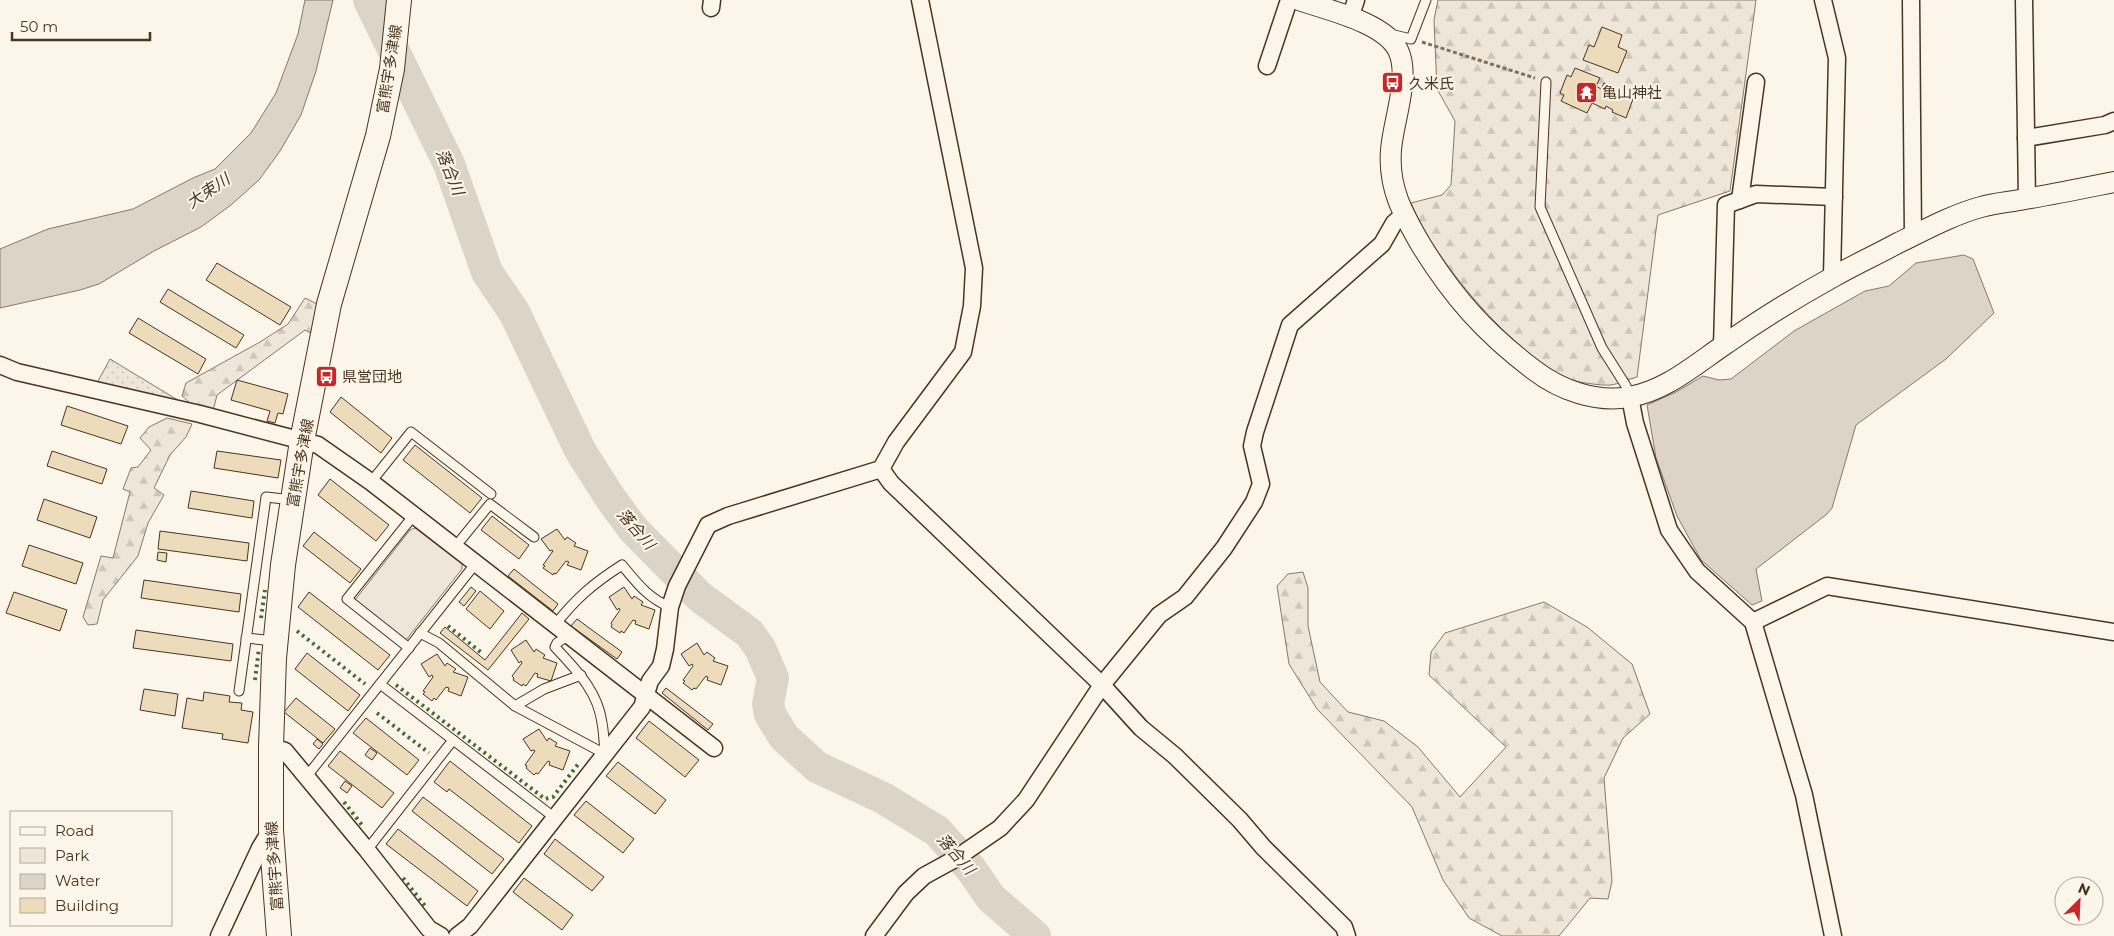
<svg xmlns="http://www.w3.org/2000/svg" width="2114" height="936" font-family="Montserrat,'Noto Sans JP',sans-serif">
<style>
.forest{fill:url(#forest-firs);stroke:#887966}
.park{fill:#ede6d9;stroke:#887966}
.garden{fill:url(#garden-dots);stroke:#887966}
.water{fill:#dcd4c6;stroke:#887966}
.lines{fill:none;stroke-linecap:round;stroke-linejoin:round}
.river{stroke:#dcd4c6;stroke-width:32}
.building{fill:#ecdcbc;stroke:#4a3520}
.service-casing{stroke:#4a3520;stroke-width:11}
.minor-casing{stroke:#4a3520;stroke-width:19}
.tertiary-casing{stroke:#4a3520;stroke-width:22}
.secondary-casing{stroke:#4a3520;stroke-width:26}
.path{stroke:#7f6f5c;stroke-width:3;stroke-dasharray:4 2.5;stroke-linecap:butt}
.service{stroke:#fbf6e9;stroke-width:9}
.minor{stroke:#fbf6e9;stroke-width:16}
.tertiary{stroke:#fbf6e9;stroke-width:20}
.secondary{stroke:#fbf6e9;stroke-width:24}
.hedge{stroke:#436837;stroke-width:4;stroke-dasharray:2.5 4;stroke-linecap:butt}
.labels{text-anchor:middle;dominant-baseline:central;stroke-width:4;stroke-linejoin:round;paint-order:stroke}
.street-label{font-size:15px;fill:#4a3520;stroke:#fbf6e9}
.poi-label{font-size:15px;fill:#4a3520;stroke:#fbf6e9;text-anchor:start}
.water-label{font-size:16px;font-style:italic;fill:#4a3520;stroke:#fbf6e9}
</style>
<defs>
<pattern id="forest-firs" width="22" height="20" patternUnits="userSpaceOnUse" patternTransform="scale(1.25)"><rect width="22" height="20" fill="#ede6d9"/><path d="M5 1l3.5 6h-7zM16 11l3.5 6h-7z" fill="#cdc6ba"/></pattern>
<pattern id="garden-dots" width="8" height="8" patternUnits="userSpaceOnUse" patternTransform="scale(1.25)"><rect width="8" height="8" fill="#ede6d9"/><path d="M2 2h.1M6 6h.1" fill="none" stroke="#cdc6ba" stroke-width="1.8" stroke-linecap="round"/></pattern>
</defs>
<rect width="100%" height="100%" fill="#fbf6e9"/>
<g class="forest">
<path d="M1438,0H1756L1730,191L1658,215L1637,377C1629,379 1619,384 1611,385C1602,386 1574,382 1566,378C1512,352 1433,259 1411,203L1442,195L1451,185L1455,121L1437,89L1434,20Z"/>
<path d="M305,298L319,305L312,334L305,330L217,395L213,411L190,403L182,396L186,383L260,342L288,324Z"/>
<path d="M167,418L192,424L186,437L170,455L154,488L164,495L148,523L138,556L103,600L97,624L88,625L83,617L101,556L113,558L130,492L123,489L131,468L138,467L151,450L140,438L149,427Z"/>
<path d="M1303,572L1308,588V626L1320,682L1348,712L1384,721L1418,747L1460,797L1506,747L1429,675L1431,652L1445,633L1544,602L1587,627L1632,664L1650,714L1623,738L1604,778L1612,881L1608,899L1590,898L1559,936H1502L1469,918L1443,880L1412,807L1317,709L1289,664L1277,586L1288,574Z"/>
</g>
<path class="park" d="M415,528L462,564V569L406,640L355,600L410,530Z"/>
<path class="garden" d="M110,359L181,402L97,383Z"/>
<g class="water">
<path d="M305,0H333L316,71L301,115L280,151L259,180L231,205L201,227L154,251L99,284L80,290L0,308V249L48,229L133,209L193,178L215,169L251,133L276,93L298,34Z"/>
<path d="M1964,255L1973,259L1994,313L1946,359L1856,425L1832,508L1827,514L1756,569L1762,601L1752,605L1701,560L1677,516L1656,458L1647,405L1676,392L1703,376L1719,380L1731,379L1794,331L1865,291L1889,286L1916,263Z"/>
</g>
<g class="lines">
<path class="river" d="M369,0L449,164L487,272L514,312L581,452L611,499L633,529L700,597L749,633L760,648L773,678L768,704L770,714L784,737L817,767L883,798L937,831L971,869L991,898L1035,936"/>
</g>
<g class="building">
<path d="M1602,27L1622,35L1618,47L1627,51L1618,73L1583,60L1589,45L1594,47Z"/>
<path d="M1575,68L1600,78L1596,86L1601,89L1604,83L1613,87L1611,92L1618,95L1619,93L1633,99L1626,118L1612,112L1613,110L1606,106L1605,109L1592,103L1587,113L1561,101L1564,95L1560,93L1567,75L1571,77Z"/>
<path d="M217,263L291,307L280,325L206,280Z"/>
<path d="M168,289L244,335L236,348L160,302Z"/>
<path d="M138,318L206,359L198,374L129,333Z"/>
<path d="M237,380L288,394L283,414L278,413L275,423L267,421L270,411L231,400Z"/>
<path d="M341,397L392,438L381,453L330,412Z"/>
<path d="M67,406L128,426L121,444L61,425Z"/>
<path d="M415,445L482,498L470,513L403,460Z"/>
<path d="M52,451L107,469L102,484L47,466Z"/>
<path d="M217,451L281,460L278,478L214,468Z"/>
<path d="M330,479L389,525L376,541L318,495Z"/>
<path d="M191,491L254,501L252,518L188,508Z"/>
<path d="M44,499L97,517L90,538L37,520Z"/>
<path d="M492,516L529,545L519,559L481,530Z"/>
<path d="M557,529L565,540L567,537L576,543L574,546L588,551L581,570L567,565L569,562L566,561L556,574L554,573L553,575L543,568L545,566L543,565L553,551L552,550L550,551L541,539Z"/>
<path d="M160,531L249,543L247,561L158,549Z"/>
<path d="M314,532L361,569L350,583L303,546Z"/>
<path d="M29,545L83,563L76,584L22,566Z"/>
<path d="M158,552L167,553L166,562L157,560Z"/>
<path d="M514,569L558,604L553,611L508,576Z"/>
<path d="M144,580L241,594L239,612L141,598Z"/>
<path d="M471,587L476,591L464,606L459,602Z"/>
<path d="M624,587L632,599L634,596L643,602L641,605L655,610L649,629L635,624L636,621L633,620L624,633L621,631L620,633L611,627L612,625L611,623L620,610L619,608L617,610L609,597Z"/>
<path d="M480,591L504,611L490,629L466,609Z"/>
<path d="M14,592L67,610L60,631L6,613Z"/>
<path d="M309,592L390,655L378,670L298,607Z"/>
<path d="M522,613L529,619L488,670L440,633L445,627L485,660Z"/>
<path d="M577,619L622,652L617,659L571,626Z"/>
<path d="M136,630L233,644L231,661L133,648Z"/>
<path d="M526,640L534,652L536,649L545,655L543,658L557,663L551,681L537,677L538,674L535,673L526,686L523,684L522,686L513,680L514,678L512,676L522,663L521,661L519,663L511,650Z"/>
<path d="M697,643L704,655L707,652L715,658L713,661L728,666L721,685L707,680L708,677L706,676L696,689L694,688L692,690L683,683L685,681L683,680L693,666L692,664L689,666L681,654Z"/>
<path d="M307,653L360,695L348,711L295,669Z"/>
<path d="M437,654L445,666L447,663L456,669L453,672L468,677L461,696L448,691L449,688L446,687L436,700L434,698L432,701L423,694L425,692L423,691L433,677L432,675L429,677L421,664Z"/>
<path d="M666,688L713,724L708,730L662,693Z"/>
<path d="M144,689L178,694L175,716L140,710Z"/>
<path d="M204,692L230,696L229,702L242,703L241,710L253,712L248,743L222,739L223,734L182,728L187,698L203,701Z"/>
<path d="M296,698L335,729L323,743L284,712Z"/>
<path d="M366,718L419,760L407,775L353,733Z"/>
<path d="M649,721L699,760L685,777L636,738Z"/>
<path d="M539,729L547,741L549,738L557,743L555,746L570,751L563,770L549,765L550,762L548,761L538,774L536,773L534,775L526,768L527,766L525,765L535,751L534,750L531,751L523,739Z"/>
<path d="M317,739L323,744L319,749L313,744Z"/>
<path d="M370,748L377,753L372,760L365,755Z"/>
<path d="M340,751L394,793L382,808L328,766Z"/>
<path d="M450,761L532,826L519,843L449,789L447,792L434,782Z"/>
<path d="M618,762L666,800L655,814L606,776Z"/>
<path d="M345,781L352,786L347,793L340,788Z"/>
<path d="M423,797L504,859L492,874L412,811Z"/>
<path d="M586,801L634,839L623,853L574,815Z"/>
<path d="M398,829L478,891L467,906L386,844Z"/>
<path d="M555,839L604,877L592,891L544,854Z"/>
<path d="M524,878L573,915L562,930L513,892Z"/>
</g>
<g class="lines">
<defs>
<g id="service">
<path d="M1390,34L1411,39L1426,0"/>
<path d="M1546,82L1540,207L1602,348L1626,386L1630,397"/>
<path d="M371,482L411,432L491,494"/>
<path d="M455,547L490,504L534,537"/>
<path d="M555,625C576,598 594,583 622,565C637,583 648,598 670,607"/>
<path d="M420,633L439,643L515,706L605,754"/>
<path d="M569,635L557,643L555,647C576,670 598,691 602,723C604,733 604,744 605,754"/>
<path d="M246,638L274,641"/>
<path d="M409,648L347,599L414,515"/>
<path d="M380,684L555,818"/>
<path d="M239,691L266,497L293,500"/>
<path d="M515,706L544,689L581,675"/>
<path d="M307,776L476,563"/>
<path d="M367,850L453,740"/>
</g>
<g id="minor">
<path d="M1823,0L1837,58L1832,277"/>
<path d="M1911,0L1913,236"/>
<path d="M2024,0L2027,199"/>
<path d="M711,8L712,0"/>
<path d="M1350,18L1356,0"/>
<path d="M1267,66L1289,0"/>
<path d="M2026,138L2105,125L2114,121"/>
<path d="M1740,200L1756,82"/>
<path d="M1722,347L1726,205L1756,194L1834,197"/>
<path d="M0,365L17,372L200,414L318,445L371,482L714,748"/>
<path d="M1630,397L1635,423L1669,530L1697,571L1753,622L1804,795L1833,936"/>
<path d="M881,469L891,483L1102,685L1141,728L1175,756L1240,820L1263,847L1344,927L1347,936"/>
<path d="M1753,622L1827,586L2114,632"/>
<path d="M271,747L285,751L367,850L429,929L441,936"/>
<path d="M219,936L260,848L271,830"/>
<path d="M457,936L470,926L642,707L650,681L661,666L665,649L670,607L677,586L708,525L728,516L881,469L896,442L963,352L972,306L974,268L920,0"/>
<path d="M874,936L906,893L924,876L955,859L1000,828L1026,800L1102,685L1159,615L1185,597L1224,548L1254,502L1261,484L1252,446L1255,432L1290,325L1382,244L1394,223L1403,215"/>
</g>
<path id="tertiary" d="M1299,0C1327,10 1384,22 1398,50C1411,77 1393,121 1391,150C1388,188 1403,214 1421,245C1453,297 1485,333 1534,370C1560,390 1596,403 1629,397C1666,391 1697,363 1727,343C1761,319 1797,297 1833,277C1854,265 1876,255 1898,243C1925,230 1952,215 1981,207C1995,203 2010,202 2025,199C2055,194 2084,188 2114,182"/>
<path id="secondary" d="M279,936L271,830V747L274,658L283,565L302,441L329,304L378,136L392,69L399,0"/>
</defs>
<use href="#service" class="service-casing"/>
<use href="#minor" class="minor-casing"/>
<use href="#tertiary" class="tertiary-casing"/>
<use href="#secondary" class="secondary-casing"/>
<path class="path" d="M1422,42L1535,78"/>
<use href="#service" class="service"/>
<use href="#minor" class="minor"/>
<use href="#tertiary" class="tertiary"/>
<use href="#secondary" class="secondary"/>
<g class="hedge">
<path d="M261,618L265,590"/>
<path d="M448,626L483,654"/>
<path d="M297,631L365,684"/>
<path d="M255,680L259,648"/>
<path d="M396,685L545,799L553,797L579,763"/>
<path d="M377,713L429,753"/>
<path d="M344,802L362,825"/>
<path d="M403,878L425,906"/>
</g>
</g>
<defs>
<symbol id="bus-square" viewBox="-11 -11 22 22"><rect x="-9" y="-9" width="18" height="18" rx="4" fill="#c62828" stroke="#fbf6e9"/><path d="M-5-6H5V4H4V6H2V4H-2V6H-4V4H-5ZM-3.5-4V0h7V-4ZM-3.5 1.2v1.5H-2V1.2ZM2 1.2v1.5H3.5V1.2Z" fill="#fff"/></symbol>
<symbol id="temple-square" viewBox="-11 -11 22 22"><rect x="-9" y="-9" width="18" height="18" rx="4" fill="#c62828" stroke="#fbf6e9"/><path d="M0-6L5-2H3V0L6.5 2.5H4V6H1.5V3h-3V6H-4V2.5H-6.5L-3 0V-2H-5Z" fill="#fff"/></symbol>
</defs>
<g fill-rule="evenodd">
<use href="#bus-square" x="1380" y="70" width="25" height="25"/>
<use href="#temple-square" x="1574" y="80" width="25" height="25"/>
<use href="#bus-square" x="314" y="364" width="25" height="25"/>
</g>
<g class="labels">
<g class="street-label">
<text transform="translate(389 69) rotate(-81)">富熊宇多津線</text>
<text transform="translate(300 463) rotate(-80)">富熊宇多津線</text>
<text transform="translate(274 866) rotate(-94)">富熊宇多津線</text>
</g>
<g class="poi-label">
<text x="1409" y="83">久米氏</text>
<text x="1602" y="92">亀山神社</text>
<text x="342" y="376">県営団地</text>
</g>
<g class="water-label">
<text transform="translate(450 172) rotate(68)">落合川</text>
<text transform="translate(208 191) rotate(-34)">大束川</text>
<text transform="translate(636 529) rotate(49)">落合川</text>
<text transform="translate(956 854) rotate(49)">落合川</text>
</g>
</g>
<rect x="10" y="811" width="162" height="115" fill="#fbf6e9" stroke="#b4a999"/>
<rect x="20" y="827" width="25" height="8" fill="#fbf6e9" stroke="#b4a999"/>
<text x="55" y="836" font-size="15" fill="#4a3520">Road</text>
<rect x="20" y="848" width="25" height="15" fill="#ede6d9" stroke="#b4a999"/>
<text x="55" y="861" font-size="15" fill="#4a3520">Park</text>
<rect x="20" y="874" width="25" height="15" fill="#dcd4c6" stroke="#b4a999"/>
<text x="55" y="886" font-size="15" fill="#4a3520">Water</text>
<rect x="20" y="898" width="25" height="15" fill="#ecdcbc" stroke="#b4a999"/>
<text x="55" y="911" font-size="15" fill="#4a3520">Building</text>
<g transform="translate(2079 901) rotate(24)"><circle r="24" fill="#fbf6e9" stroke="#b4a999"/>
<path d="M0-4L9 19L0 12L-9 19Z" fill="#c62828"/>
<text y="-8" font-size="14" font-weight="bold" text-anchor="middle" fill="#4a3520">N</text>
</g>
<path d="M12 32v8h138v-8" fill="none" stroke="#4a3520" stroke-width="2.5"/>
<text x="20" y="32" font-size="15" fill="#4a3520" stroke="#fbf6e9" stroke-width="4" paint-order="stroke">50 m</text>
</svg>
